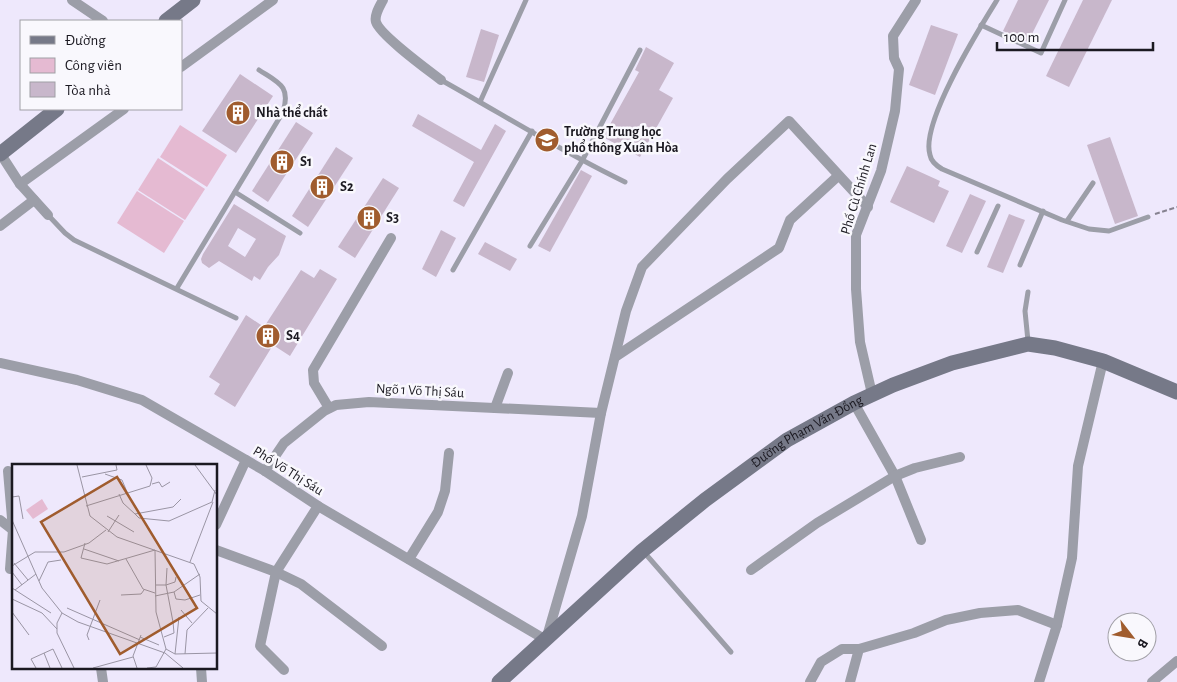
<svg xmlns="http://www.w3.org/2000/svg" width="1177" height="682" font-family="'Alegreya Sans',sans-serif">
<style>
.green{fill:#e5bad2}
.building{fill:#c8b7cb;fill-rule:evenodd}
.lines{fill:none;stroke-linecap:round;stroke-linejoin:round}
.path{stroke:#868290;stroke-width:2;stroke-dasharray:5 2.5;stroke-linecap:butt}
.lane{stroke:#9c9ea8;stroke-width:5}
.street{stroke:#9c9ea8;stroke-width:10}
.secondary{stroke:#767988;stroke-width:15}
.labels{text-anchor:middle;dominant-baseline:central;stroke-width:5;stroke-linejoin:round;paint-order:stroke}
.poi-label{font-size:14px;font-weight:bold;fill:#1b1921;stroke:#f9f8fd;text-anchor:start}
.street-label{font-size:14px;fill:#1b1921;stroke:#f9f8fd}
.inset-road{fill:none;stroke:#9a95a4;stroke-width:1}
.view{fill:#a05c2e;fill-opacity:0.15;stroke:#a05c2e;stroke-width:2.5}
.inset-edge{fill:none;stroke:#1b1921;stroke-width:2.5}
</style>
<rect width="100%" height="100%" fill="#eee8fc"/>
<g class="green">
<path d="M180,125L227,155L207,187L160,157Z"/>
<path d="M158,158L205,189L185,220L138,190Z"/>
<path d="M137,191L184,221L164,253L117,223Z"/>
</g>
<g class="building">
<path d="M1018,0H1049L1028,42L1003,31Z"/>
<path d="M1083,0H1112L1069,87L1046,76Z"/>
<path d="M931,25L958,34L935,95L909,85Z"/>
<path d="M481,29L499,35L484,82L466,77Z"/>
<path d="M646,47L674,63L659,90L673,98L640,157L603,137L639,72L635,70Z"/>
<path d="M240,74L273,96L236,153L202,131Z"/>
<path d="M418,114L481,150L495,124L506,131L464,207L453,201L474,162L412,126Z"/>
<path d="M296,122L313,133L268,202L252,191Z"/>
<path d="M1110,137L1138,216L1115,224L1087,145Z"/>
<path d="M336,147L353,158L308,227L292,216Z"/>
<path d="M907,166L940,181L938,186L949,191L934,223L890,202Z"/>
<path d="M581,170L592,176L550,252L538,246Z"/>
<path d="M383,178L399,188L355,258L338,247Z"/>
<path d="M970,194L986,201L962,253L946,246Z"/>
<path d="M234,204L286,236L279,255L268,267L260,280L254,276L252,281L219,261L209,268L202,263L201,259L203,254ZM238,228L256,239L245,257L228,246Z"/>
<path d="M1009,214L1025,220L1003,273L987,267Z"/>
<path d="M441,230L456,238L436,277L422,269Z"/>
<path d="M485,242L517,259L510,271L478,254Z"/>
<path d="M320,269L337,279L290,356L273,345L235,407L214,394L220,384L209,377L246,315L264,327L301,270L314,278Z"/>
</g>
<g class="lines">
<path class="path" d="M1155,214L1177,207"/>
<g class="lane">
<path d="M997,0C979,29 920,123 930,155C931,161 937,166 942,169L1062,220L1089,229L1109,231L1148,217"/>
<path d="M981,25L1041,53L1065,0"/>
<path d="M441,80C502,114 562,152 625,182"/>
<path d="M480,102L526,0"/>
<path d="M235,192L300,233"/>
<path d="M48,215L65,233L74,240L236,318"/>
<path d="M1067,221L1093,183"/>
<path d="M530,246L582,161L640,50"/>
<path d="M977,252L998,206"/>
<path d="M1020,265L1043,211"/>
<path d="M453,270L532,131"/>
<path d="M177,288L283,112C291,86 279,83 259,70"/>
<path d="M1028,292L1025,311L1028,341"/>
<path d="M643,551L731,652"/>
</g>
<g class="street">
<path d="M72,0L103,21"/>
<path d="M383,0C380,6 374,15 376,22C380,35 428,70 441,80"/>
<path d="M181,67L273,0"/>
<path d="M0,153L20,184L48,215"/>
<path d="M20,184L124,109"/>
<path d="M0,226L34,200"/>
<path d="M615,357L779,248L790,220L838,176"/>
<path d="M0,363L77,380L142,400L265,471L318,506L546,640L582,516L601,413L626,311L642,267L727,179L789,121L868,207"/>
<path d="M872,394L860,342L856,289V235L881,171L895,111L899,69L894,58L893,36L916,0"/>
<path d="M854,403L895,476L921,540"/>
<path d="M329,408L314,383L313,370L391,238"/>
<path d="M495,408L508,373"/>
<path d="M8,471L13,530L10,569"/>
<path d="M265,471L284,443L324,411L336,405L369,402L601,413"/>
<path d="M0,520L13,530"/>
<path d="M216,525L246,460"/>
<path d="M216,550L276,572L318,506"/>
<path d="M409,559L438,512L445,491L449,453"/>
<path d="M751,570L817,523L895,476L915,468L960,457"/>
<path d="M101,668L103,682"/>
<path d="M201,668L202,682"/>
<path d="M284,670L260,646L276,572L301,584L382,646"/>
<path d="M810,682L821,662L842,649H859"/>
<path d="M850,682L859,649L914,633L946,620L980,613L1018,610L1057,625"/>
<path d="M1039,682L1057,625L1072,558L1078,466L1103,361"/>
<path d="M1152,682L1177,661"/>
</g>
<g class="secondary">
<path d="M166,21L193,0"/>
<path d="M0,154L57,109"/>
<path id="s1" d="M499,682L642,551L705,500L787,440L854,403L893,385L952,363L1028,344L1055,348L1103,361L1177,392"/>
</g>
</g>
<defs>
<symbol id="building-disc" viewBox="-11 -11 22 22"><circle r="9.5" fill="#a05c2e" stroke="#f9f8fd"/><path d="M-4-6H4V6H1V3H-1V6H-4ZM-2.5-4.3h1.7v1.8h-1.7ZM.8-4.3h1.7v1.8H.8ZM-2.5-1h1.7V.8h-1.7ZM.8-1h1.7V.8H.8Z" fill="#fff"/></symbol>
<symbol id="school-disc" viewBox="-11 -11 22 22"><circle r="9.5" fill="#a05c2e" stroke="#f9f8fd"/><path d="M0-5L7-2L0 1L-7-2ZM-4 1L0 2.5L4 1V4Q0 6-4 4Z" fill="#fff"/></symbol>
</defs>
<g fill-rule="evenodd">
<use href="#building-disc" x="224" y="99" width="28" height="28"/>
<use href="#school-disc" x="533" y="126" width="28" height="28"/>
<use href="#building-disc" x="268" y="148" width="28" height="28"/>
<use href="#building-disc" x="308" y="173" width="28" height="28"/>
<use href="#building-disc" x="355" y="204" width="28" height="28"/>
<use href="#building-disc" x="254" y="322" width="28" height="28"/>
</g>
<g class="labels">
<g class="poi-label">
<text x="256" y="113">Nhà thể chất</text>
<text x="564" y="132">Trường Trung học<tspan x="564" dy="16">phổ thông Xuân Hòa</tspan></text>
<text x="300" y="162">S1</text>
<text x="340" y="187">S2</text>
<text x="386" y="218">S3</text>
<text x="286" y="336">S4</text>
</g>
<g class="street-label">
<text transform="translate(859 189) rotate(-73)">Phố Cù Chính Lan</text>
<text transform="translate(420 391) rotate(3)">Ngõ 1 Võ Thị Sáu</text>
<text stroke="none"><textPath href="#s1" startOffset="398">Đường Phạm Văn Đồng</textPath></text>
<text transform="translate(288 471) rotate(32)">Phố Võ Thị Sáu</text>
</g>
</g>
<g transform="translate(12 464)">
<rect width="205" height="205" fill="#eee8fc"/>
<path d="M30,35L36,45L21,55L14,46Z" fill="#e5bad2"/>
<path class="inset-road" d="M65,1L78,52L105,73L182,100L188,113L189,137L205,150M183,1L205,31M93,10L110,16L115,28M70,13L105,6L104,1M140,20L147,18L150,23L158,18M107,30L111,39L123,50L161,43L169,35M0,33L7,32L11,55M74,42L138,22L140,14L134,1M123,50L127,54L157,57L200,38L203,26M95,52L122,68M0,56L30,124L50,149L66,158L153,189L171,204M96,68L107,51M73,79L69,94L95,100L143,86L144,148L154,185L144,203L135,204M72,85L107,97M114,95L131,125L143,129M178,98L201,38M2,99L16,116M0,102L23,88H52L77,79L94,66M155,104L154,121L163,118L164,113M0,108L10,121M27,117L36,98L49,96M144,121H154L161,158L162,169L152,173M0,124L39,149M3,126L24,110M162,128L164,135L173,136L188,131M109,131L129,130L132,126M143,132L162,128L188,110M0,135L30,149L45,165M55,144L128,176M169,146L180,159M0,148L17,171M50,149L45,159V169L62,204M128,173L147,181M77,176L75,171L88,136M154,185L163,190L205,189M32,189L38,204M163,190L167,153M173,190L175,166L196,144M24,204L19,195L41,185L50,204M81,204L121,193M125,204L121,192L129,171"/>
<path class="view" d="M105,13L185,144L108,190L29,58Z"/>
<rect width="205" height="205" class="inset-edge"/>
</g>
<rect x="20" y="20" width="162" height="90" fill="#f9f8fd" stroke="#a09fa5"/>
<rect x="30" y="36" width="25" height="8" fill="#767988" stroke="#a09fa5"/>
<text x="65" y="45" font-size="15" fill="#1b1921">Đường</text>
<rect x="30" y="58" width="25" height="15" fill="#e5bad2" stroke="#a09fa5"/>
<text x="65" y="70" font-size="15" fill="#1b1921">Công viên</text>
<rect x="30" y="82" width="25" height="15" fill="#c8b7cb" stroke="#a09fa5"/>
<text x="65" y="95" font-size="15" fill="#1b1921">Tòa nhà</text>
<g transform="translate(1132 637) rotate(121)"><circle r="24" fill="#f9f8fd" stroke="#a09fa5"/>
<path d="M0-4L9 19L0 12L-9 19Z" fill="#a05c2e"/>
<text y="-8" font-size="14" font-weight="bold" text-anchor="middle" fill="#1b1921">B</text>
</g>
<path d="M997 42v8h156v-8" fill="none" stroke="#1b1921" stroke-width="2.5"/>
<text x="1004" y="42" font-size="15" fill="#1b1921" stroke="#f9f8fd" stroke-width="4" paint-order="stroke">100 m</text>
</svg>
